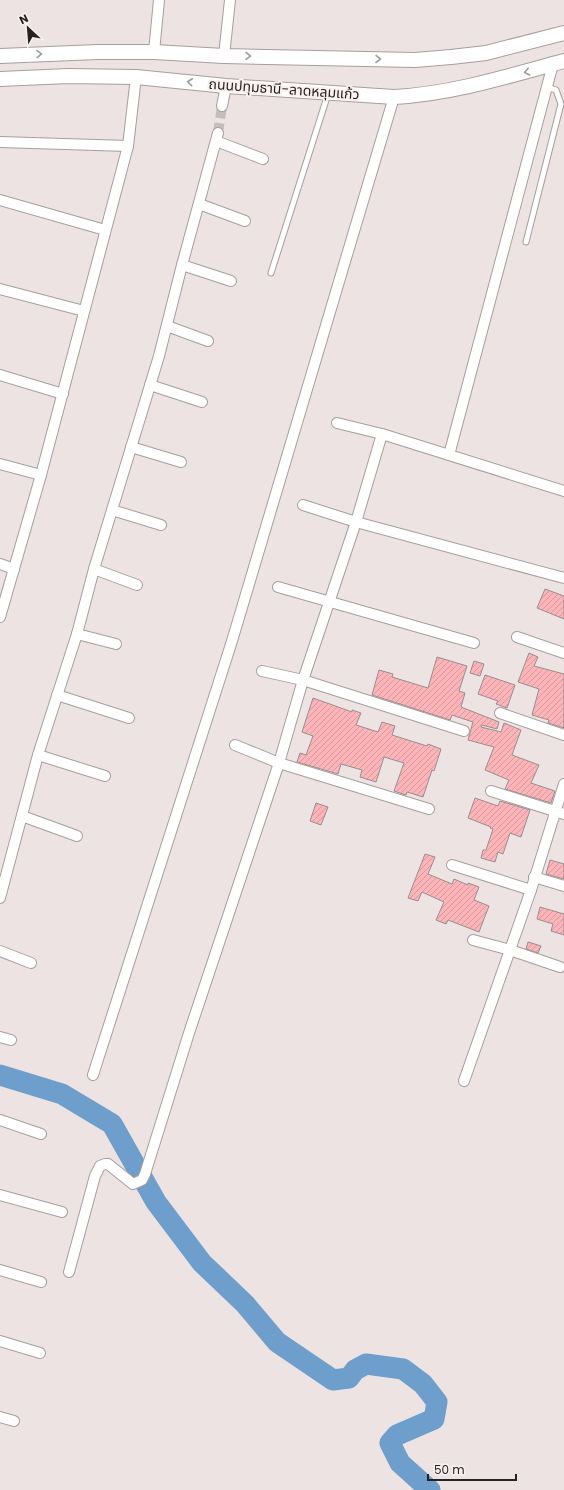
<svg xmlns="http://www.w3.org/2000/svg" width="564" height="1490" font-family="Poppins,'Noto Sans Thai',sans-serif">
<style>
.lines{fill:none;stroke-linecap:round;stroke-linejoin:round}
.river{stroke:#6e9ecb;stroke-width:21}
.building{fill:url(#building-hatch);stroke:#978e8e}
.street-tunnel{stroke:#c5bcbc;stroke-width:10;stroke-dasharray:10 5;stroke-linecap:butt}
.lane-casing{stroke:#a79e9e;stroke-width:7}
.street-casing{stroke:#a79e9e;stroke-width:12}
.secondary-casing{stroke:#a79e9e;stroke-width:16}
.lane{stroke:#fff;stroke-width:5}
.street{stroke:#fff;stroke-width:10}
.secondary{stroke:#fff;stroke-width:14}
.oneway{stroke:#9d9c9c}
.labels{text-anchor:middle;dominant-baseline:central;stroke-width:4;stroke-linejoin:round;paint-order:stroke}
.street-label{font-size:14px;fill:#262222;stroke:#faf0f0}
</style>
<defs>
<pattern id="building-hatch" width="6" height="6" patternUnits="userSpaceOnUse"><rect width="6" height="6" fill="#fdb4b8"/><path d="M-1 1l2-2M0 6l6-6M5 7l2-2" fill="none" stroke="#d99a9e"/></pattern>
</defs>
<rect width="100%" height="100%" fill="#ede3e3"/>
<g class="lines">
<path class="river" d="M0,1075L62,1094L112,1124L156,1202L202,1263L245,1304L277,1342L333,1380L349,1378L355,1370L366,1364L403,1369L423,1384L437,1402L434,1419L397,1435L390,1443L400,1463L430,1490"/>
</g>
<g class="building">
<path d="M545,589L564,596V619L537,608Z"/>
<path d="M529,653L538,657L534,666L564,674V728L548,723L549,720L532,715L539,689L518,682Z"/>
<path d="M437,657L467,666L459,691L465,693L461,707L499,722L497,729L482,725L481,727L501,732L504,723L521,730L512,755L539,765L531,783L555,791L551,803L505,789L509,780L485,770L494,747L468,740L473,722L452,715L450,720L372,695L379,670L393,674L392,677L428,688Z"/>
<path d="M474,661L484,664L480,676L470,673Z"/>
<path d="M485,675L515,685L507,708L496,704L498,701L478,694Z"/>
<path d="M313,698L352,712V710L361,713L356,725L378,732L382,722L395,726L392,735L427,746L428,744L441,749L434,771L432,770L423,797L407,792L406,795L394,791L404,763L384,757L376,782L360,777L362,770L341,764L338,774L297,762L300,753L306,755L313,736L302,732Z"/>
<path d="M475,798L498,806L500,801L530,810L521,837L510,833L503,854L498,852L495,862L481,858L483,850H486L493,829L490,828L491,827L468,818Z"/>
<path d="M316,803L328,807L321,825L310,821Z"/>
<path d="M425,854L435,857L428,874L452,884L454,879L468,885V883L479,887L474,900L489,906L479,932L448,920L446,924L436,920L444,902L422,892L418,901L408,898Z"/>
<path d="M550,860L564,864V879L546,874Z"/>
<path d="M540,907L564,914V935L551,931L553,924L537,919Z"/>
<path d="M528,942L541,946L538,953L526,949Z"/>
</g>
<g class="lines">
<path class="street-tunnel" d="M218,133L222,106"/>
<defs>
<g id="lane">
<path d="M526,242L561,104L556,90L546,87"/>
<path d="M271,273L328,94"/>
</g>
<g id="street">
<path d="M154,52L159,0"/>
<path d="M224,56L230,0"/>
<path d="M222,106L226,86"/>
<path d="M216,141L263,159"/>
<path d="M0,142L128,146"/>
<path d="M0,200L105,230"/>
<path d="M199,204L245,221"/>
<path d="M182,265L231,281"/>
<path d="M0,289L84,311"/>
<path d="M167,326L208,341"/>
<path d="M0,375L63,394"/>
<path d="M150,385L202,402"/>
<path d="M337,423L382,434L564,491"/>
<path d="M131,447L181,462"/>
<path d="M449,455L553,64"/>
<path d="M0,464L41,475"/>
<path d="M303,505L356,522L564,578"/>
<path d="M112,510L161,525"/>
<path d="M0,564L14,569"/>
<path d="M94,569L137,585"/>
<path d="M278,587L474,643"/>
<path d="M0,617L41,475L128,146L136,77"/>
<path d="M77,634L116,644"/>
<path d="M517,637L564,653"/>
<path d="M262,671L303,680L464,731"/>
<path d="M57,695L129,718"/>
<path d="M500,713L564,735"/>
<path d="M235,745L279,763L429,809"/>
<path d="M38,755L105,776"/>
<path d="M491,791L564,814"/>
<path d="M22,816L77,836"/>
<path d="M452,865L531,890"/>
<path d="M534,877L564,886"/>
<path d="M0,898L38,755L77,634L94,569L159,356L182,265L218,133"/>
<path d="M473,940L510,950L560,967"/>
<path d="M0,951L31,963"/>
<path d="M0,1037L11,1040"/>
<path d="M93,1075L232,641L394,97"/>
<path d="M464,1081L531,890L564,784"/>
<path d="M0,1120L41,1134"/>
<path d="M0,1195L62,1212"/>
<path d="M0,1270L41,1282"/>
<path d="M69,1272L95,1176L100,1166L105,1164H108L133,1184L142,1180L145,1174L189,1033L279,763L303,680L356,522L382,434"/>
<path d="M0,1341L40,1353"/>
<path d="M0,1417L14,1421"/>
</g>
<g id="secondary">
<path d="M0,56L98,52H154L224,56L415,60L451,57L486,53L564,33"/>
<path d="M0,79L68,76L136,77L226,86L394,97C452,94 509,76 564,61"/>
</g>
</defs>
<use href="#lane" class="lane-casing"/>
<use href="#street" class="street-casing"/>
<use href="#secondary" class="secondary-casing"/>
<use href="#lane" class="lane"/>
<use href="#street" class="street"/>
<use href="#secondary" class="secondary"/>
</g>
<defs><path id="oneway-chevron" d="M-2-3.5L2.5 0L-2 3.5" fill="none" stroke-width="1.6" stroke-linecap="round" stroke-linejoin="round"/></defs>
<g class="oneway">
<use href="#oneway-chevron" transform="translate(39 54) rotate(-3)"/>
<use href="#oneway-chevron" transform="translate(248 56) rotate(1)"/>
<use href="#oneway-chevron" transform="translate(378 59) rotate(1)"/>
<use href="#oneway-chevron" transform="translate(527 72) rotate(167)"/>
<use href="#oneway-chevron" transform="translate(190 82) rotate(-174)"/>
</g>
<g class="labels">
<g class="street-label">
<text transform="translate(284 89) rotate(4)">ถนนปทุมธานี-ลาดหลุมแก้ว</text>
</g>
</g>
<g transform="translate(28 28) rotate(334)" stroke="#faf0f0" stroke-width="3" paint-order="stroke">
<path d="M0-3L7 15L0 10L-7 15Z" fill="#262222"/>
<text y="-6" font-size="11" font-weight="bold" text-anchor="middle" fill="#262222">N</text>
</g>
<path d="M428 1474v6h88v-6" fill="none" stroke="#262222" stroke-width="2"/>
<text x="434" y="1474" font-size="12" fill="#262222" stroke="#faf0f0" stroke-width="3" paint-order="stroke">50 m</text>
</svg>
